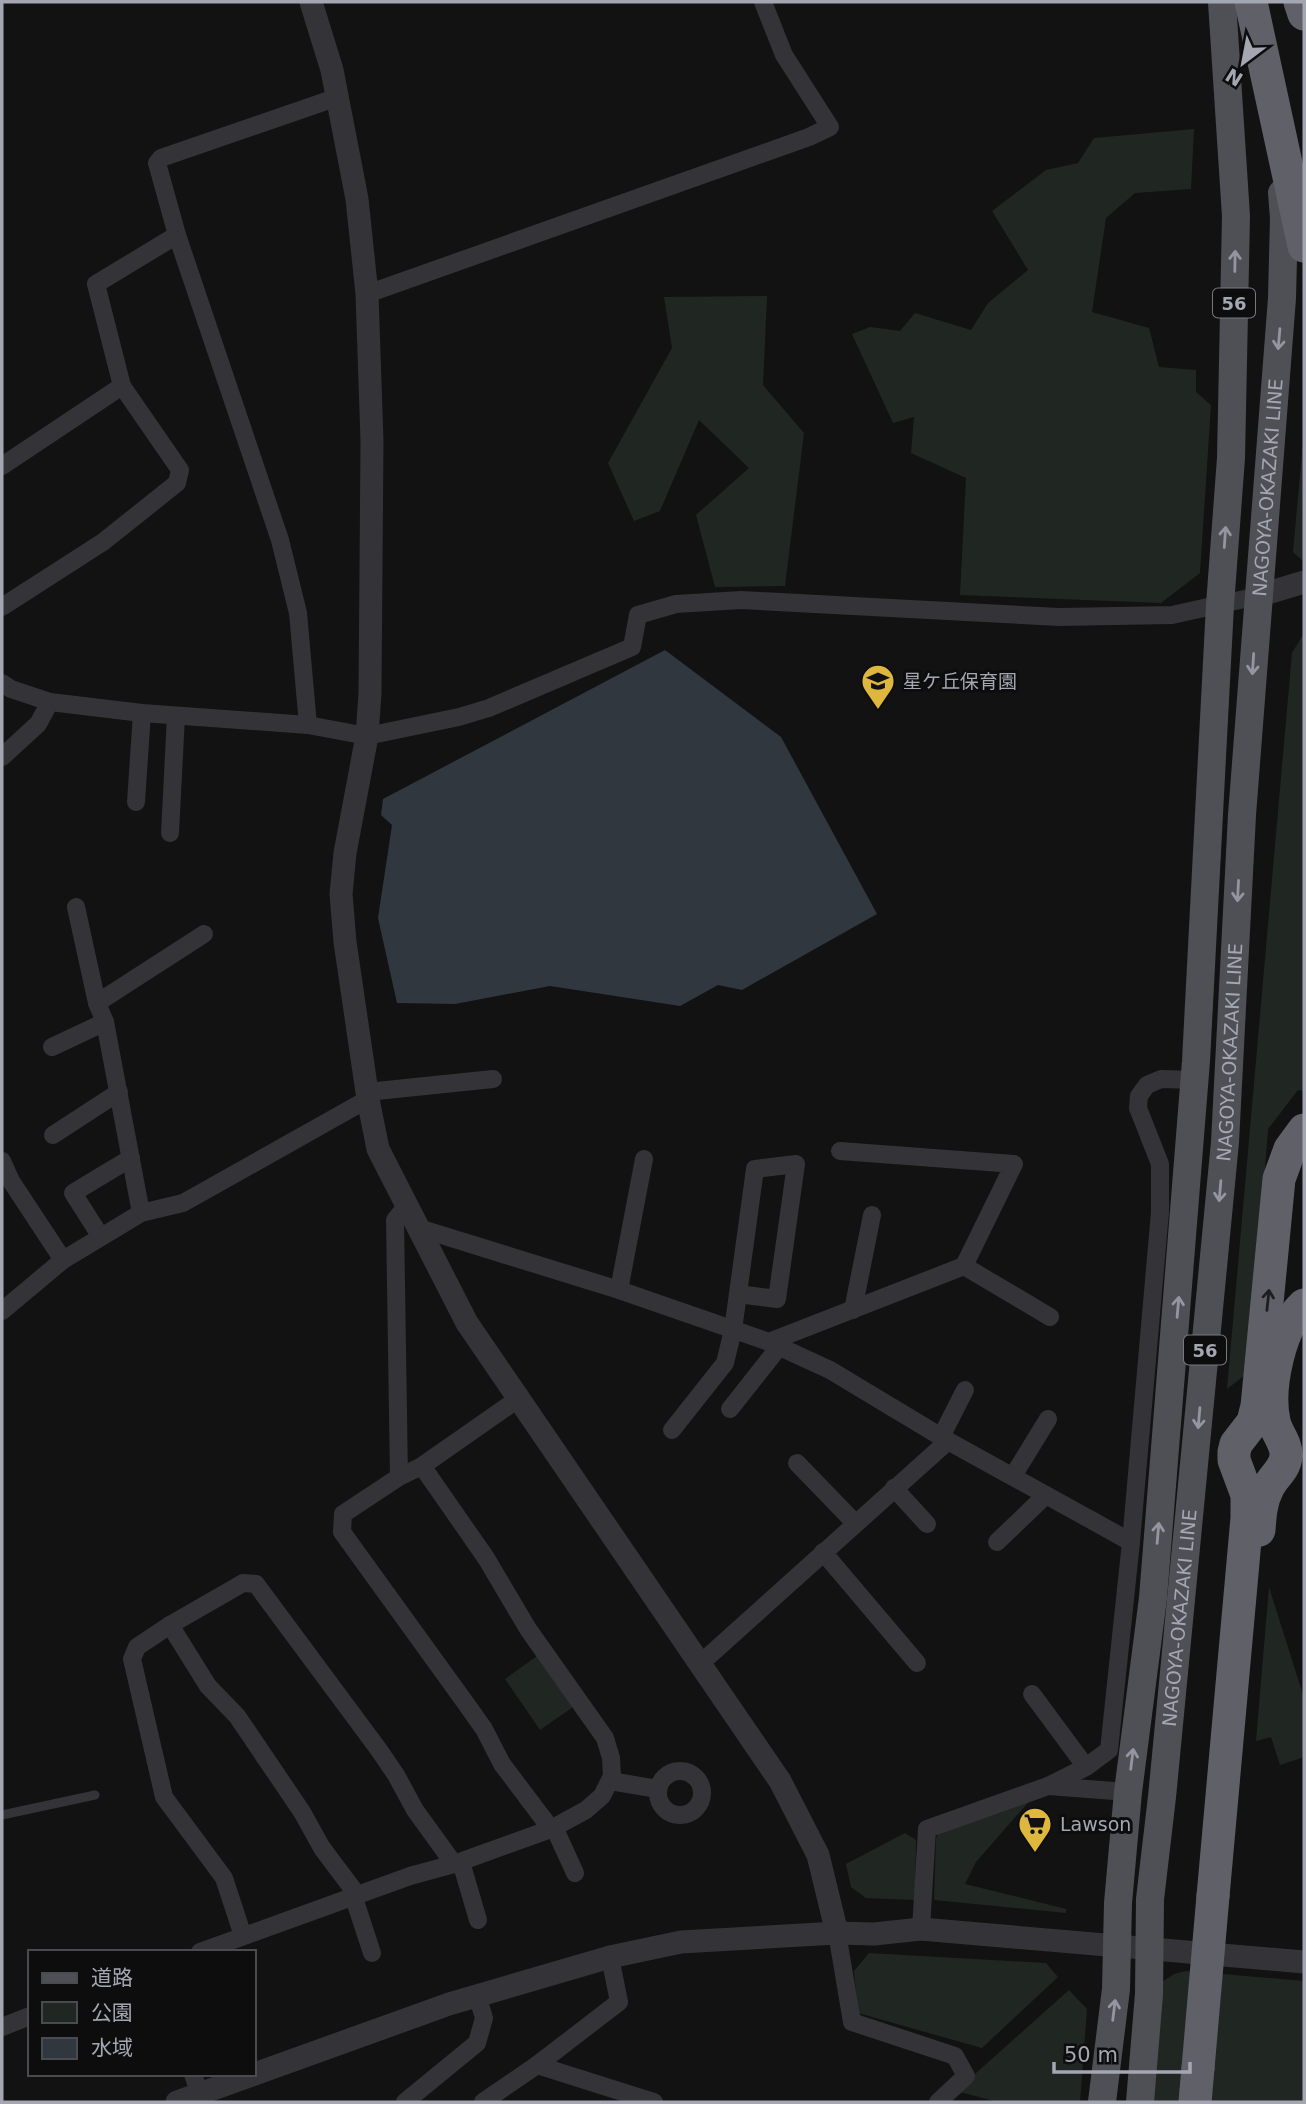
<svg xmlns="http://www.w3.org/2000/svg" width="1306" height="2104" font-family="'DejaVu Sans','Noto Sans JP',sans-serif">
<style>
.green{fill:#202722}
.water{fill:#30373e}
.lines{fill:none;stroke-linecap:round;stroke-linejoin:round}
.service{stroke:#333338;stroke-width:9}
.minor{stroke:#333338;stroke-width:18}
.tertiary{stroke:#333338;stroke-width:23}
.primary{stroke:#4f5056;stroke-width:28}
.motorway{stroke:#606168;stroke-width:33}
.motorway-bridge{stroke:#606168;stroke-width:33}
.oneway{stroke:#9396a0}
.oneway2{stroke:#1e1e20}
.labels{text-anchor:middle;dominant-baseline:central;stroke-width:6;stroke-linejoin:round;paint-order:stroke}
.shield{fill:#0d0d0e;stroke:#777981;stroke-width:2}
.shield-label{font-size:18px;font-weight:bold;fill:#a4a7b2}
.street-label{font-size:19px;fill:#a4a7b2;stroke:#0d0d0e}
.poi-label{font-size:19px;fill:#a4a7b2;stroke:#0d0d0e;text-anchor:start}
</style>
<rect width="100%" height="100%" fill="#121213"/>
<g class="green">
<path d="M1194,129L1191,189L1135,193L1106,218L1092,312L1149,328L1159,367L1196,370V392L1211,405L1200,573L1161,603L960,595L966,478L911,453L914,417L893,423L852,334L870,327L900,331L915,313L971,330L988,303L1028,270L992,211L1046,170L1078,163L1094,138Z"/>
<path d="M767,296L763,385L804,433L785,586L715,587L696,515L749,468L699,420L660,511L634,521L608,463L672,348L664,297Z"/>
<path d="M1304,431V562L1293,552Z"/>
<path d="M1304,633V1091L1298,1090L1268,1129L1249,1372L1227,1389L1292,653Z"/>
<path d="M1269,1587L1304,1698V1757L1280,1765L1271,1737L1256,1741Z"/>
<path d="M537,1656L573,1707L540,1730L505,1679Z"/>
<path d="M1033,1797L976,1862L965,1884L1066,1909V1913L934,1900L936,1838L941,1830Z"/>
<path d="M905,1833L916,1840L915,1900L866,1898L851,1887L846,1864Z"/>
<path d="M869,1953L1046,1963L1058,1977L982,2048L858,2013L854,1971Z"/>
<path d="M1186,1971L1304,1981V2102H1149L1159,1984L1174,1974Z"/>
<path d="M1069,1990L1087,2009L1080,2102H998L956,2091Z"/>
</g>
<path class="water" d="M665,650L781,737L877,914L742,990L718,985L680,1006L550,986L455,1004L397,1003L378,918L392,825L381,815L383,799Z"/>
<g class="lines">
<path class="service" d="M2,1815L95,1795"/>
<g class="minor">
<path d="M367,294L809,137L830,127L784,55L763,2"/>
<path d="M2,466L122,386L96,284L177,235"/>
<path d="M2,607L103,542L177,483L180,470L122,386"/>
<path d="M2,683L11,689L50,702L142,713L308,725L367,736L459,717L489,708L632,647L638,615L676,604L741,600L1059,617L1172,615L1258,596"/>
<path d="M308,725L298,613L280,540L177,235L157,163L161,158L338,97"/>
<path d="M2,757L38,724L50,702"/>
<path d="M136,802L142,713"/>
<path d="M170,833L176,716"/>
<path d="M76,907L97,1003L105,1022L141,1213"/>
<path d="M97,1003L204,934"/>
<path d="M52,1047L105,1022"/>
<path d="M367,1092L493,1079"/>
<path d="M53,1135L119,1092"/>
<path d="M2,1161L11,1181L63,1260"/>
<path d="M419,1228L619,1290L769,1342L830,1370L948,1441L1131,1542"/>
<path d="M101,1237L73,1193L131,1158"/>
<path d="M964,1266L1050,1317"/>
<path d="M619,1290L644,1159"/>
<path d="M853,1310L872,1215"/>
<path d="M2,1311L63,1260L141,1213L183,1203L368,1099"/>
<path d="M769,1342L964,1266L1014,1164L840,1151"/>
<path d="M518,1399L422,1466L399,1477L343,1514L342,1532L467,1705L484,1729L502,1764L551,1829"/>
<path d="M730,1409L779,1347"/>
<path d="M672,1430L725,1363L733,1330L755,1169L796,1164L777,1299L738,1294"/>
<path d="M941,1437L965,1390"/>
<path d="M797,1463L855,1523"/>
<path d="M1013,1476L1048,1419"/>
<path d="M399,1477L395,1220L407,1205"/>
<path d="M894,1488L927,1524"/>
<path d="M997,1542L1046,1495"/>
<path d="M823,1552L917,1663"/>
<path d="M170,1625L208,1686L237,1716L302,1812L322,1848L358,1896"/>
<path d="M701,1663L948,1441"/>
<path d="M1032,1694L1086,1767"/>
<circle cx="680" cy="1793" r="22"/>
<path d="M610,1781L658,1789"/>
<path d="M1048,1786L1086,1767L1109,1750L1131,1542L1160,1212V1164L1138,1108L1139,1096L1147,1085L1161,1079L1195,1080"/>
<path d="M554,1827L575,1873"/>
<path d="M461,1862L478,1920"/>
<path d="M354,1898L372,1953"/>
<path d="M921,1929L927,1829L1048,1786L1128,1792"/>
<path d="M837,1933L852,2022L955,2056L966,2076L938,2102"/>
<path d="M243,1936L224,1878L164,1797L132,1659L137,1647L170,1625L243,1583L256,1584L379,1750L396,1775L415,1810L454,1864"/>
<path d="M200,1952L410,1876L454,1864L551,1829L586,1810L602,1796L612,1776L611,1758L605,1738L528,1629L486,1558L422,1466"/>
<path d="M2,2027L30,2016"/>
<path d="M537,2065L654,2102"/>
<path d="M193,2074L202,2102"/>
<path d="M405,2102L477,2043L484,2018L477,1995"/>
<path d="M483,2102L537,2065L619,2002L610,1957"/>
</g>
<g class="tertiary">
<path d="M311,2L332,70L357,199L367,294L372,441L370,693L367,736L345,853L341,894L345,942L368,1099L378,1149L467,1323L780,1781L818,1855L837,1933"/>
<path d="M1258,596L1304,582"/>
<path d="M177,2102L449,2004L610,1957L681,1942L837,1933L874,1934L921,1929L1304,1962"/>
</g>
<g class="primary">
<path d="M1102,2102L1116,1989L1118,1903L1128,1792L1153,1598L1196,1061L1220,605L1231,458L1236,216L1222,2"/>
<path id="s1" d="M1140,2102L1149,1994L1150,1899L1162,1797L1225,1142L1242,815L1282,298L1284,218L1282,193"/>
</g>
<g class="motorway">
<path d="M1300,2L1304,14"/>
<path d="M1259,1530C1260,1515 1261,1501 1268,1488C1273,1476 1285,1470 1286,1456C1287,1443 1276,1433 1274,1421C1267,1389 1279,1328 1304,1305"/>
<path d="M1213,1896L1247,1518V1495L1234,1460V1452L1236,1444L1253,1422L1257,1406L1279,1179L1290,1149L1304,1130"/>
<path d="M1195,2102L1198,2068"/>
</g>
<g class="motorway-bridge">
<path d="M1251,2L1304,246"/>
<path d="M1198,2068L1213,1896"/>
</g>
</g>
<defs><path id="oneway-shaft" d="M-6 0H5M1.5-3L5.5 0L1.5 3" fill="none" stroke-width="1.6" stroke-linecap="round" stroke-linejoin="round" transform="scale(1.75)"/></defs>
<g class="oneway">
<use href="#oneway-shaft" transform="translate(1235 261) rotate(-89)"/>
<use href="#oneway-shaft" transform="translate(1279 339) rotate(95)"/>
<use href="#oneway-shaft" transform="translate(1225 537) rotate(-86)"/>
<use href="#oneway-shaft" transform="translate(1253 664) rotate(94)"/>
<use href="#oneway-shaft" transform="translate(1238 891) rotate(93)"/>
<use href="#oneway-shaft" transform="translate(1220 1191) rotate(95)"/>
<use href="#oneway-shaft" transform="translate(1178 1307) rotate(-85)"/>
<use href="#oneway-shaft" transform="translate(1199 1418) rotate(95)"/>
<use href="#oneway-shaft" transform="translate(1158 1533) rotate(-85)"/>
<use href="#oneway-shaft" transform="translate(1132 1759) rotate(-83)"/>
<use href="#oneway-shaft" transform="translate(1114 2010) rotate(-83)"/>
</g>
<use class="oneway2" href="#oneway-shaft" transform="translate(1268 1300) rotate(-84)"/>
<defs>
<symbol id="school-pin" viewBox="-11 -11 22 30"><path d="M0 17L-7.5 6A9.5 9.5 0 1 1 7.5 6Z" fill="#deb73f" stroke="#0d0d0e"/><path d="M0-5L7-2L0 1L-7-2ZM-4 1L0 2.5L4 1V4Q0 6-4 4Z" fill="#111"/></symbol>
<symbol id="supermarket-pin" viewBox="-11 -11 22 30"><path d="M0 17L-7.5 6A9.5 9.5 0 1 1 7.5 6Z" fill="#deb73f" stroke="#0d0d0e"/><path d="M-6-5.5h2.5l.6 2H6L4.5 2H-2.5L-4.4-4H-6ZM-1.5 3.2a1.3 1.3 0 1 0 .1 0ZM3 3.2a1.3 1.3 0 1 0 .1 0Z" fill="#111"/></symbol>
</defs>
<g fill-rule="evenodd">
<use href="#school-pin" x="859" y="662" width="38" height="52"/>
<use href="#supermarket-pin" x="1016" y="1805" width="38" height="52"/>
</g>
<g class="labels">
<g class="shield">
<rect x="1213" y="288.5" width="42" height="29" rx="5"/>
<rect x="1184" y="1335.5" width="42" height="29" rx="5"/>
</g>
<g class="shield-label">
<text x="1234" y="303">56</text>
<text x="1205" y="1350">56</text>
</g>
<g class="street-label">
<text stroke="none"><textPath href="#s1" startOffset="1620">NAGOYA-OKAZAKI LINE</textPath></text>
<text stroke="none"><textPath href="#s1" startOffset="1054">NAGOYA-OKAZAKI LINE</textPath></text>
<text stroke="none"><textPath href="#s1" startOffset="486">NAGOYA-OKAZAKI LINE</textPath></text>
</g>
<g class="poi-label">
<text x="903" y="681">星ケ丘保育園</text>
<text x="1060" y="1824">Lawson</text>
</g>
</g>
<rect width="1306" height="2104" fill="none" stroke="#a4a7b2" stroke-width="7"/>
<rect x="28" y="1950" width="228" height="126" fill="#0d0d0e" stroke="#494b50" stroke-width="2"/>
<rect x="42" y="1973" width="35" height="10" fill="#4f5056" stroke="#494b50" stroke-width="2"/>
<text x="91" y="1985" font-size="21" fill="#a4a7b2">道路</text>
<rect x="42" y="2002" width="35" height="21" fill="#202722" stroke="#494b50" stroke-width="2"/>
<text x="91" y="2020" font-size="21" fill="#a4a7b2">公園</text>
<rect x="42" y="2038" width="35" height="21" fill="#30373e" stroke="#494b50" stroke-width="2"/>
<text x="91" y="2055" font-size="21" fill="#a4a7b2">水域</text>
<g transform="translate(1243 63) rotate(212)" stroke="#0d0d0e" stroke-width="5" paint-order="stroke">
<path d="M0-5L12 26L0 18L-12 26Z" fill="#a4a7b2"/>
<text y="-10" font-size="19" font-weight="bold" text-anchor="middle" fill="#a4a7b2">N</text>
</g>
<path d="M1054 2062v10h136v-10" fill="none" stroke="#a4a7b2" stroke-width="3.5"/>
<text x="1064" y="2062" font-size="21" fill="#a4a7b2" stroke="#0d0d0e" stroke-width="5" paint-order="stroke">50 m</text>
</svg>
